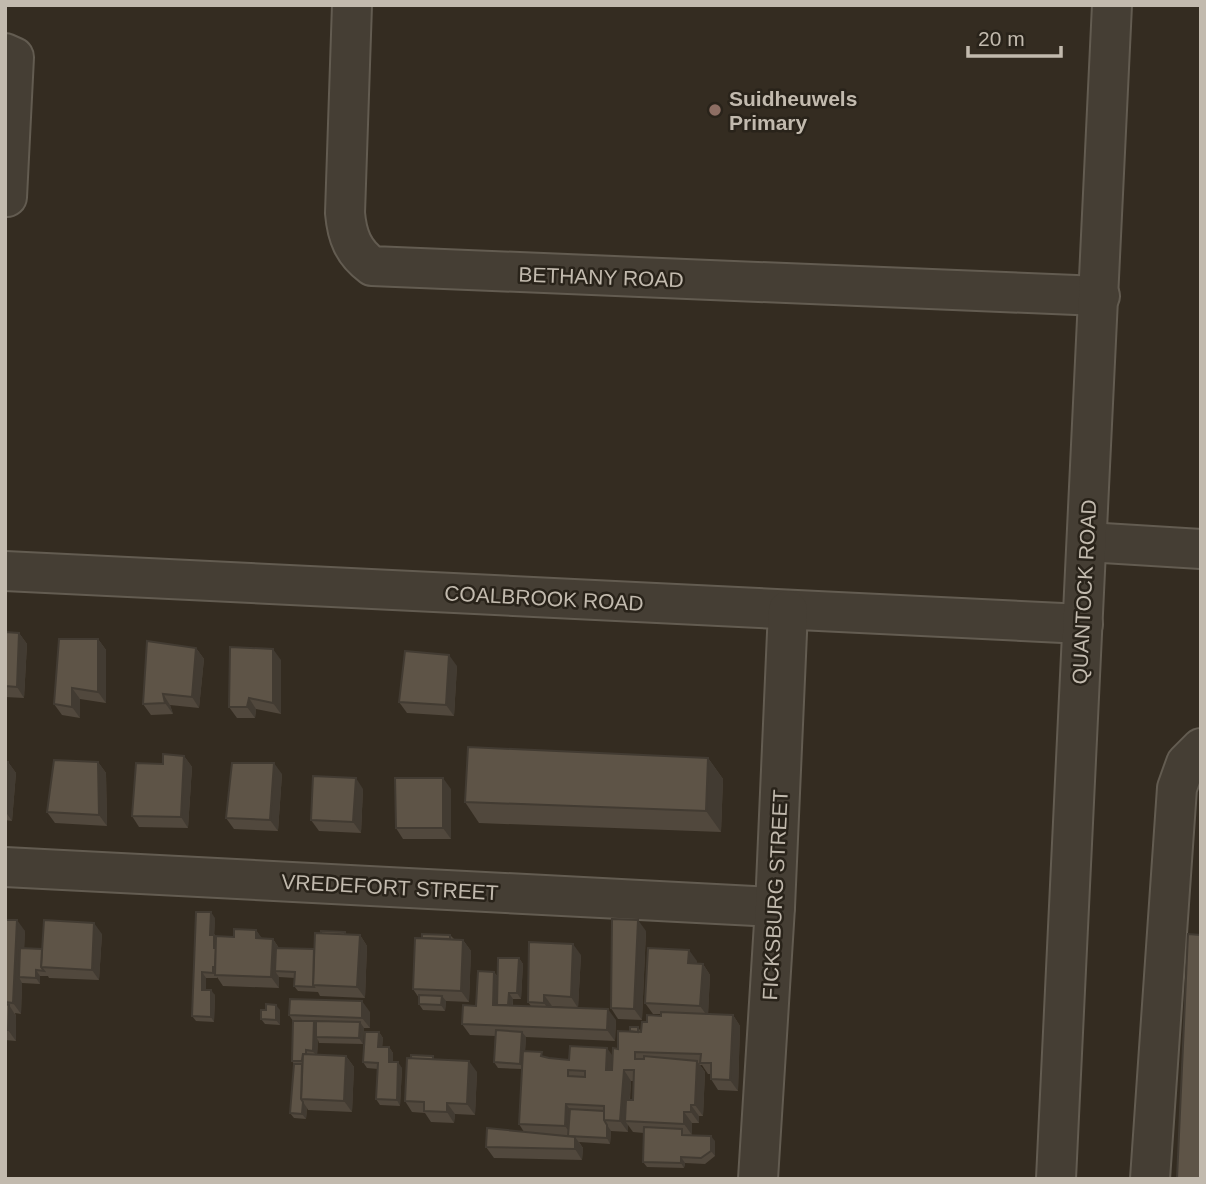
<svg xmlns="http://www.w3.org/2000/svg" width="1206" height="1184" font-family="Helvetica,sans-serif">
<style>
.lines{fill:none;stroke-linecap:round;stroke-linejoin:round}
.minor-casing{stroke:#635c51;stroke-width:42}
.minor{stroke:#453e34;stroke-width:38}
.wall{fill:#51483d;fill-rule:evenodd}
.shaded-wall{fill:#423b32}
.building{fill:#5e5447;stroke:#423b32;stroke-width:2;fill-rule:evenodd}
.education-dot{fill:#8d6e63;stroke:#29231a;stroke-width:2.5}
.labels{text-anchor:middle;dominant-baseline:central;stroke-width:5;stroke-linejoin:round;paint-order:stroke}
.poi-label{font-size:21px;font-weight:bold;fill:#c2baae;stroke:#29231a;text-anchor:start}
.street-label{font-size:21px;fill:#c2baae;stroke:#29231a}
</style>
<rect width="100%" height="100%" fill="#342c21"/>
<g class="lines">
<defs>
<g id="minor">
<path d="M352,5L345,213C347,236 353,252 372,266L1100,296"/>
<path d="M5,53L14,57L7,197"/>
<path d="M1087,542L1201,549"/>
<path d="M5,571L1083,624"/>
<path d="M5,867L775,907"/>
<path d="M758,1179L775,907L788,610"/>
<path d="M1056,1179L1112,5"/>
<path d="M1150,1179L1177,788L1186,763L1201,748"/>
</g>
</defs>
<use href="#minor" class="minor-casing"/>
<use href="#minor" class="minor"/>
</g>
<g class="wall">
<path d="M5,632L19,633L27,644L24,698L5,697Z"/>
<path d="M98,639L106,650V703L80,699V718L62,715L54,704Z"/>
<path d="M196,648L204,659L199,708L170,705L173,714L151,715L143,704Z"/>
<path d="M281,660V714L256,709L255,718H237L229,707Z"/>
<path d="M457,666L454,716L407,713L399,702Z"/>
<path d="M184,756L192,767L188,828L139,827L132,816L163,764Z"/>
<path d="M708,758L723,779L721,832L479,823L465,802Z"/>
<path d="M5,762H8L16,773L12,821L5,820Z"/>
<path d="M98,762L106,773L107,826L55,823L47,812Z"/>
<path d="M282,774L278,831L234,829L226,818Z"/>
<path d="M363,789L361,833L319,831L311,820Z"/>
<path d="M451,789V839H403L396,828Z"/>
<path d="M215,918L214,935L216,938L234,937L256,930L262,939H273L279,948L314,949L345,932L347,935H360L367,946L365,998L320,996L318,992L298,991L294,986L295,978L279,977V988L223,986L217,977V978H206V990L215,995L214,1022L196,1021L192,1016Z"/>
<path d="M5,920L25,931L24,948L42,949L102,934L99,980L49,978L48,976H40V984L22,983L21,1014L15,1013L16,1016V1041L5,1040Z"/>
<path d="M646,931L642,1020L618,1019L611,1008Z"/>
<path d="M450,935L454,939L463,940L471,951L469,1002L446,1001L445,1011L423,1010L419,1004V998L413,989L422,938Z"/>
<path d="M581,955L578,1008L552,1006V1007L616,1020L615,1041L526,1037L525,1051L549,1058L569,1060L613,1055L630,1031L638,1027L641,1032L647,1022L661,1016V1014H653L645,1003L697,961V964H703L710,975L708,1014L733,1015L740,1026L738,1091L718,1090L711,1079V1074H708L702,1065H700L705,1072L703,1116H699V1123H692V1135L715,1141V1156L705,1164L685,1163L684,1168L647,1167L643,1162L644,1133L633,1132L628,1125V1132L611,1131L610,1144L579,1142L583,1148L582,1160L494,1158L486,1147L524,1132L519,1124L522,1069L498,1068L494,1062L495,1036L470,1035L462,1024L476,1006L494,972L498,977L519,958L523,964L521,999H513V1006H531L528,1002ZM631,1081H634L633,1100H630Z"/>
<path d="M280,1010V1025L265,1024L261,1019Z"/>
<path d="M370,1012V1028H364L363,1044L319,1043L318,1040L317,1055L346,1056L354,1067L352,1112L308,1110L307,1108L306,1119L294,1118L290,1113L294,1064L292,1061L293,1021L289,1015Z"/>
<path d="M379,1032L383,1038L382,1047H389L393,1053V1062L402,1068L400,1106L380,1105L376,1099L378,1069L367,1068L363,1062Z"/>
<path d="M436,1060L477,1072L475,1115L455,1114L454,1123L431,1122L425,1113L412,1112L405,1101Z"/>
</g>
<g class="shaded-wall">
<path d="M19,633L27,644L24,698L17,687Z"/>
<path d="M98,639L106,650V703L98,692Z"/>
<path d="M196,648L204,659L199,708L192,697Z"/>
<path d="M273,649L281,660V714L273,703Z"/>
<path d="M449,655L457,666L454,716L446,705Z"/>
<path d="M72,688L80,699V718L72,707Z"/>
<path d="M163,694L170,705L173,714L165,703Z"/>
<path d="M249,698L256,709L255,718L247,707Z"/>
<path d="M184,756L192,767L188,828L181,817Z"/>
<path d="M708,758L723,779L721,832L706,811Z"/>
<path d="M8,762L16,773L12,821L5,811Z"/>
<path d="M98,762L106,773L107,826L99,815Z"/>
<path d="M274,763L282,774L278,831L270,820Z"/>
<path d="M356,778L363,789L361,833L353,822Z"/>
<path d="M443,778L451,789V839L443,828Z"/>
<path d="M211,912L215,918L214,941L210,935Z"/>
<path d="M17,920L25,931L23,978L19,977L22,983L21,1014L13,1003Z"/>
<path d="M638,920L646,931L642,1020L634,1009Z"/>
<path d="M94,923L102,934L99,980L92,970Z"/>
<path d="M256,930L264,941L256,938Z"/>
<path d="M360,935L367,946L365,998L357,987Z"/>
<path d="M273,939L280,950L275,971L279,977V988L271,977Z"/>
<path d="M463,940L471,951L469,1002L461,991Z"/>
<path d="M573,944L581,955L578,1008L571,997Z"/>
<path d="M689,950L697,961L696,974L688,963Z"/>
<path d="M519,958L523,964L521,999L517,993Z"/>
<path d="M703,964L710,975L708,1017L700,1006Z"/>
<path d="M36,970L40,976V984L36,978Z"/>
<path d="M202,972L206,978V995L202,990Z"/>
<path d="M494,972L502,983L501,1010L493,1005Z"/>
<path d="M211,990L215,995L214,1022L211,1017Z"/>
<path d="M509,993L513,999L512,1016L508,1011Z"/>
<path d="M544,995L552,1006V1014L544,1003Z"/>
<path d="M442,996L446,1001L445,1011L441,1005Z"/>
<path d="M362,1001L370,1012V1028L362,1018Z"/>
<path d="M9,1005L16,1016V1041L8,1030Z"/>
<path d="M276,1005L280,1010V1025L276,1020Z"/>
<path d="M608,1009L616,1020L615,1041L607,1030Z"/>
<path d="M733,1015L740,1026L738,1091L730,1080Z"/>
<path d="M314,1021L318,1027L316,1037L318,1040L317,1057L313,1051Z"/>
<path d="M360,1022L364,1028L363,1044L359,1038Z"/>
<path d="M379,1032L383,1038L382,1052L378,1047Z"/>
<path d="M522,1032L526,1037L524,1069L520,1064Z"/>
<path d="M389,1047L393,1053V1067L389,1062Z"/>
<path d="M607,1048L615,1059L614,1081L606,1070Z"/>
<path d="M346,1056L354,1067L352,1112L344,1101Z"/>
<path d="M469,1061L477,1072L475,1115L467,1104Z"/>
<path d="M697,1061L705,1072L703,1116L695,1105Z"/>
<path d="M398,1062L402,1068L400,1106L397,1100Z"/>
<path d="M624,1070L631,1081L628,1121H625L628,1125V1132L620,1121Z"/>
<path d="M303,1102L307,1108L306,1119L302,1114Z"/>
<path d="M447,1103L455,1114L454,1123L447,1112Z"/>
<path d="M566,1104L574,1115L573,1137L565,1126Z"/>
<path d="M691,1105L699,1116V1123L691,1112Z"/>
<path d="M684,1112L692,1123V1135L684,1124Z"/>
<path d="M607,1125L611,1131L610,1144L607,1138Z"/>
<path d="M711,1136L715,1141V1156L711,1151Z"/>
<path d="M575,1137L583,1148L582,1160L575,1149Z"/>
<path d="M681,1157L685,1163L684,1168L681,1163Z"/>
</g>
<g class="building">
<path d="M5,632L19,633L17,687L5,686Z"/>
<path d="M59,639H98V692L72,688V707L54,704Z"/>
<path d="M147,641L196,648L192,697L163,694L165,703L143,704Z"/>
<path d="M230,647L273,649V703L249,698L247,707H229Z"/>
<path d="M405,651L449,655L446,705L399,702Z"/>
<path d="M468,747L708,758L706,811L465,802Z"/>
<path d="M163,754L184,756L181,817L132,816L136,763L163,764Z"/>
<path d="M54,760L98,762L99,815L47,812Z"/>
<path d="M5,762H8L5,802Z"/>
<path d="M232,763H274L270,820L226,818Z"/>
<path d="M313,776L356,778L353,822L311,820Z"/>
<path d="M395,778H443V828H396Z"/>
<path d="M196,912H211L210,935H214V948H216L215,967H213V973L202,972V990H211V1017L192,1016Z"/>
<path d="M612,919L638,920L634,1009L611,1008Z"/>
<path d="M5,920H17L13,1003L5,1002Z"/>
<path d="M44,920L94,923L92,970L41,967Z"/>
<path d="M234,929L256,930V938L273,939L271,977L215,975L216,936L234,937Z"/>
<path d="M321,931L345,932V935L321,934Z"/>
<path d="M315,933L360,935L357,987L313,985Z"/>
<path d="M422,934L450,935V939L422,938Z"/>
<path d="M1188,934L1201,935V1179H1177Z"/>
<path d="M415,938L463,940L461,991L413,989Z"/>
<path d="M529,942L573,944L571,997L544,995V1003L528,1002Z"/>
<path d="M20,948L42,949L41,967L44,971L36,970V978L19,977Z"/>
<path d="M276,948L314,949L313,985L314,987L294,986L295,972L275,971Z"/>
<path d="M648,948L689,950L688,963L703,964L700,1006L645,1003Z"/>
<path d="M498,958H519L517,993H509L508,1005H497Z"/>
<path d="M478,971L494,972L493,1005L608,1009L607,1030L462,1024L463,1005L476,1006Z"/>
<path d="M419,995L442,996L441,1005L419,1004Z"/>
<path d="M290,999L362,1001V1018L289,1015Z"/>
<path d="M5,1004L9,1005L8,1030H5Z"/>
<path d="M266,1004L276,1005V1020L261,1019V1010H266Z"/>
<path d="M661,1012L733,1015L730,1080L711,1079V1063H700L701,1054L635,1052V1059H644V1056L697,1061L695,1105H691V1112H684V1124L625,1121L626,1100H633L634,1070H624L620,1121L604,1120V1106L566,1104L565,1126L519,1124L523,1051L542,1052L541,1056L549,1058L569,1060L570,1046L607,1048L606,1070H612L613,1048L618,1049V1031L641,1032L642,1022H647V1015L661,1016ZM568,1070L585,1071V1077L568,1076Z"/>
<path d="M293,1021H314L313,1051L306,1050V1054H303L302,1061H292Z"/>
<path d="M316,1021L360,1022L359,1038L316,1037Z"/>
<path d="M630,1027H638V1032L630,1031Z"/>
<path d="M496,1030L522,1032L520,1064L494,1062Z"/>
<path d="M365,1032H379L378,1047H389V1062H398L397,1100L376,1099L378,1063L363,1062Z"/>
<path d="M303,1054L346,1056L344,1101L301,1099Z"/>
<path d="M411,1055L433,1056V1060L411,1059Z"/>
<path d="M407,1058L469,1061L467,1104L447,1103V1112L424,1111V1102L405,1101Z"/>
<path d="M294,1064H302L301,1099L303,1102L302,1114L290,1113Z"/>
<path d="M570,1109L604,1111V1120L607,1125V1138L568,1136Z"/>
<path d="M644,1127L682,1129V1135L711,1136V1151L701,1158L681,1157V1163L643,1162Z"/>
<path d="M487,1128L575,1137V1149L486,1147Z"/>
</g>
<circle class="education-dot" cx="715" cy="110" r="7"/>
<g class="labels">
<g class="poi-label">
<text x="729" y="98">Suidheuwels<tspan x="729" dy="24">Primary</tspan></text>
</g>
<g class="street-label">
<text transform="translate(601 277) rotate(2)">BETHANY ROAD</text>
<text transform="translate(1084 592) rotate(-87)">QUANTOCK ROAD</text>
<text transform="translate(544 598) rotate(3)">COALBROOK ROAD</text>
<text transform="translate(390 887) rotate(3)">VREDEFORT STREET</text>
<text transform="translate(775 895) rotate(-87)">FICKSBURG STREET</text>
</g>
</g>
<rect width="1206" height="1184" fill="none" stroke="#c2baae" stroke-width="14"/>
<path d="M968 46v10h93v-10" fill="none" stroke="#c2baae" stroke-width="3.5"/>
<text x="978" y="46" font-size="21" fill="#c2baae" stroke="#29231a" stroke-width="5" paint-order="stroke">20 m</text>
</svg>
